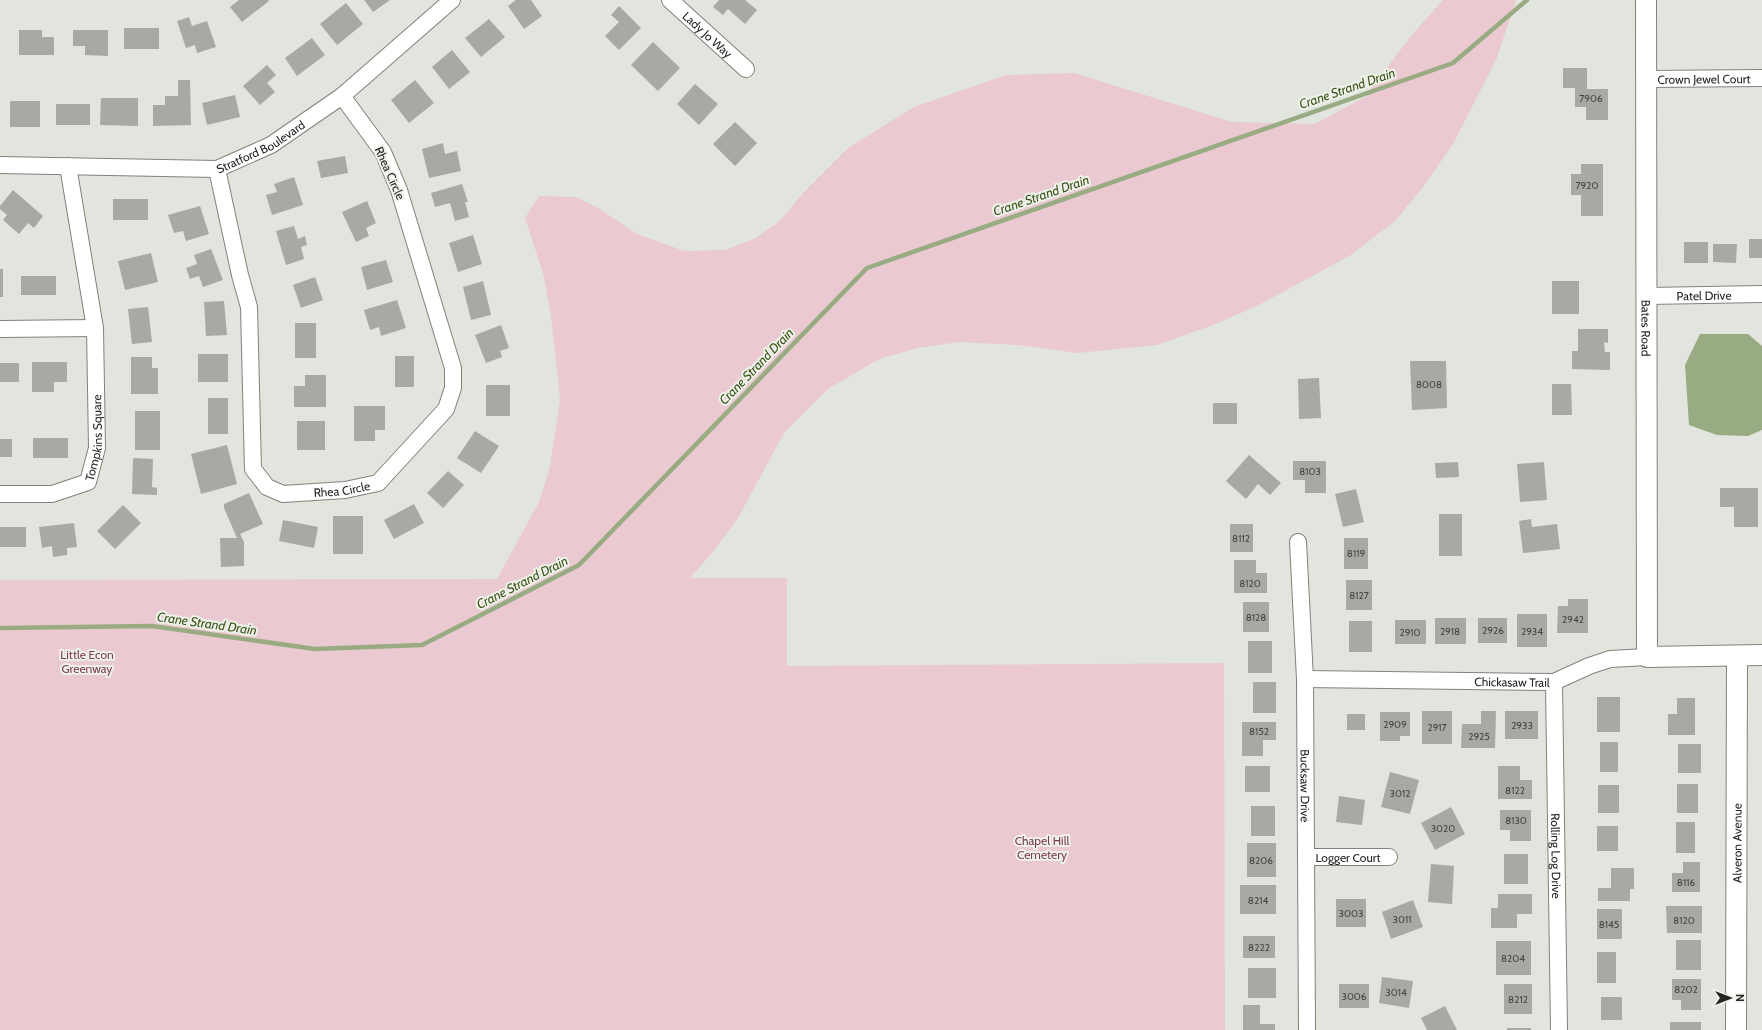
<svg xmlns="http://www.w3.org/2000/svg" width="1762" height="1030" font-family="Cabin,sans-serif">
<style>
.green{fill:#eac9d0}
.water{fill:#98ab83}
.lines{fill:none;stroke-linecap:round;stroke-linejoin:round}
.stream{stroke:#98ab83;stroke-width:4.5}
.building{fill:#a7aaa3}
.minor-casing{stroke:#80837c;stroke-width:18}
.tertiary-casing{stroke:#80837c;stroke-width:22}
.minor{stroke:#fff;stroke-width:16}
.tertiary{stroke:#fff;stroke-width:20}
.labels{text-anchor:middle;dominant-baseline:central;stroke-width:4;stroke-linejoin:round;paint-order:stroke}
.number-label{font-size:10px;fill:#464744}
.street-label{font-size:12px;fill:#252624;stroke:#eef2ea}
.park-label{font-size:12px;fill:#7d3e4f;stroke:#eef2ea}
.water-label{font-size:13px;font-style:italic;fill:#3c5419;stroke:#eef2ea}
</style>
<rect width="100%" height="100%" fill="#e1e5dd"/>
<path class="green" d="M1443,0H1516L1496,60L1453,144L1423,187L1395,221L1351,255L1257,306L1213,325L1157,345L1078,353L1018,345L959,342L918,348L879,359L828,389L784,433L738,518L712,553L690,578H787V666L1224,663L1225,1030H0V580L497,579L539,502L550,467L560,399L551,315L543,273L525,218L539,196L576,197L600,209L637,234L684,251L726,250L756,238L780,221L803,193L848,148L914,107L1006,75L1074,73L1232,122L1315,124L1365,97L1411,36Z"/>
<path class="water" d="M1700,334H1748L1762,346V430L1748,436L1717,435L1689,425L1685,365Z"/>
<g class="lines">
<path class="stream" d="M0,628L152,626L315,649L422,645L579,565L867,268L1453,63L1527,0"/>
</g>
<g class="building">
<path d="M239,0H268L269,1L242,22L230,7Z"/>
<path d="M364,0H390L373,12Z"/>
<path d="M516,0H531L542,16L524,29L508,6Z"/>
<path d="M719,0H745L757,10L745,24L728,9L723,15L713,7Z"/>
<path d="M346,3L363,24L337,45L320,24Z"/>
<path d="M619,6L641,28L619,50L605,36L619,22L611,15Z"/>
<path d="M189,17L192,26L207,21L216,47L197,53L195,45L186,48L177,21Z"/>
<path d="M489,19L505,37L481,57L465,38Z"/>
<rect x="124" y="28" width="35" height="21"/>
<path d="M19,30H42V37H54V55H19Z"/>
<path d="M73,30H108V56L85,55V46H73Z"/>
<path d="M312,38L325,55L297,76L285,58Z"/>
<path d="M653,42L680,68L658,91L631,65Z"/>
<path d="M452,50L470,72L449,89L432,67Z"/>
<path d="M267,65L276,75L267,83L275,92L260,105L243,86Z"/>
<path d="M1563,68H1587V89H1608V120H1586V107H1575V88H1563Z"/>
<path d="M178,80H190L191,125L153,126V105H165V96H178Z"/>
<path d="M415,80L434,103L409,123L391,100Z"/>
<path d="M695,84L718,104L699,125L677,104Z"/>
<path d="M235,95L240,117L207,125L202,103Z"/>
<path d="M101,98H138V126L100,125Z"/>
<rect x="10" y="101" width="30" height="26"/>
<rect x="56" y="104" width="34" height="21"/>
<path d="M735,122L757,143L735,166L713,144Z"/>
<path d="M443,143L445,154L457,151L461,171L429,178L422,149Z"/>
<path d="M345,156L348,173L321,178L317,161Z"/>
<path d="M1581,164H1603V216H1581V195H1571V174H1581Z"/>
<path d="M294,177L303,205L272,215L266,195L277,192L274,184Z"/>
<path d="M462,184L468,202H465L469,217L455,221L450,203L435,207L431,193Z"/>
<path d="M13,190L43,216L34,228L28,223L19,234L3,220L7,215L0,209V206Z"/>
<rect x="113" y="199" width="35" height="21"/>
<path d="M367,201L376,223L366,228L369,236L356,242L342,212Z"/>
<path d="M200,206L209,234L186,241L183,231L174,233L168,215Z"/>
<path d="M294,226L298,239L305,236L307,245L301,247L304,259L286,265L276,231Z"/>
<path d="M473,235L482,264L458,272L449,243Z"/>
<rect x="1749" y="239" width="13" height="19"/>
<rect x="1684" y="242" width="24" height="21"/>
<path d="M1713,244H1737L1736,263L1713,262Z"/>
<path d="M211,249L223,280L203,287L199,276L190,279L186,268L197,264L194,255Z"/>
<path d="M151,253L158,282L125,290L118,261Z"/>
<path d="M386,260L393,282L367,290L361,267Z"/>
<rect x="0" y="269" width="3" height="28"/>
<rect x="21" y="276" width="35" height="19"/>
<path d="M315,277L323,300L301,308L293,285Z"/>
<path d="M483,281L491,315L471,320L463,287Z"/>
<rect x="1552" y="281" width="27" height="33"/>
<path d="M397,300L406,328L381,336L379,327L370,330L364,310Z"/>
<path d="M224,301L227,335L206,336L204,302Z"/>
<path d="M148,307L152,342L132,344L128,309Z"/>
<rect x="295" y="323" width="21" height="35"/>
<path d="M501,325L509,348L500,351L502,357L486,363L475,335Z"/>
<path d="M1578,329H1608V343L1604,342L1605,352H1610V370L1572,369V351H1578Z"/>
<rect x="198" y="354" width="30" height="28"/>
<rect x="395" y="356" width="19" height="31"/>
<path d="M131,357H152V368H158V394H131Z"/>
<path d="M1410,361H1446L1447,408L1412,410Z"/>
<path d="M32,362H67V382H54V392H32Z"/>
<rect x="0" y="363" width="19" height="19"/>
<path d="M305,375H326V407H294V386H305Z"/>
<path d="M1319,378L1321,418L1299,419L1298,379Z"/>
<path d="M1552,384H1571L1572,415H1552Z"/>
<rect x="486" y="385" width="24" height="31"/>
<rect x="208" y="398" width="20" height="36"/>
<rect x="1213" y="403" width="24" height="21"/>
<path d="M354,406H385V430H375V441H354Z"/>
<rect x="135" y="411" width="25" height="39"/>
<rect x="297" y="421" width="28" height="29"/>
<path d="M475,431L499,446L481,473L457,458Z"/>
<rect x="33" y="438" width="35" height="20"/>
<rect x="0" y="439" width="12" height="18"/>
<path d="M227,445L237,484L201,494L191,454Z"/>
<path d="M1249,455L1281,483L1270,495L1258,484L1246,499L1226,481Z"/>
<path d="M133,458L153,459L152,487L157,488V495L132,494Z"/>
<path d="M1293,461H1326V493H1305V480H1293Z"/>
<path d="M1458,462L1459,477L1436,478L1435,463Z"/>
<path d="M1544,462L1547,500L1520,502L1517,464Z"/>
<path d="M448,471L464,485L443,508L427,493Z"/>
<path d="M1720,488H1758V527H1734V507H1720Z"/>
<path d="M1356,489L1364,522L1343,527L1335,494Z"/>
<path d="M249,493L263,524L240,534L244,542V566L221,567L220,538H237L224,508V504Z"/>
<path d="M414,504L424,523L394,539L384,520Z"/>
<path d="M123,505L141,523L115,549L97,531Z"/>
<rect x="1439" y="514" width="23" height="42"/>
<rect x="333" y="516" width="30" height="38"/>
<path d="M1531,519L1532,527L1557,524L1560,549L1523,553L1519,521Z"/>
<path d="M283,520L318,527L314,548L279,541Z"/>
<path d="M74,523L77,547L67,548V555L53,557L52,546L42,548L39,527Z"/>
<rect x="1230" y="524" width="23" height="28"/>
<rect x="0" y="527" width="26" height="20"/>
<rect x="1344" y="538" width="24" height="31"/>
<path d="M1234,560H1256V573H1267V593H1234Z"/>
<rect x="1346" y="580" width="26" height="30"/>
<path d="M1568,599H1588V633H1557L1558,606H1568Z"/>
<rect x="1243" y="602" width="26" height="30"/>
<rect x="1517" y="614" width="30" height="33"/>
<rect x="1435" y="618" width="31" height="26"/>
<rect x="1478" y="618" width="29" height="25"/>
<rect x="1395" y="620" width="31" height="24"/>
<rect x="1349" y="621" width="23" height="31"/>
<rect x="1248" y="641" width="24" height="32"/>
<rect x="1253" y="682" width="23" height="31"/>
<rect x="1597" y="697" width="23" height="35"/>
<path d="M1677,698H1695V735H1668V714H1677Z"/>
<rect x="1422" y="711" width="30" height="33"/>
<path d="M1481,711H1496L1495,748H1461L1462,724H1481Z"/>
<rect x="1505" y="711" width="33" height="28"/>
<path d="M1380,712H1410V736H1400V741H1380Z"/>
<rect x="1347" y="714" width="18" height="16"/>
<path d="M1242,722H1276V740H1263V756H1242Z"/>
<rect x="1600" y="742" width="18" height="30"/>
<rect x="1678" y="744" width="23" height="29"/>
<rect x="1245" y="766" width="25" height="26"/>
<path d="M1498,766H1520V780H1532V799H1498Z"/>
<path d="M1390,772L1419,780L1410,814L1381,807Z"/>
<rect x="1677" y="784" width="21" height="29"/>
<rect x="1598" y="785" width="21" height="28"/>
<path d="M1339,796L1365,800L1362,825L1336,822Z"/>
<rect x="1251" y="806" width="24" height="30"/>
<path d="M1451,807L1465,834L1435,850L1421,823Z"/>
<path d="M1500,810H1531V841H1510V830H1500Z"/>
<rect x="1676" y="822" width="19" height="31"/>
<rect x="1597" y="826" width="21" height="25"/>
<rect x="1247" y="843" width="29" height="34"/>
<rect x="1504" y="854" width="24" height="30"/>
<path d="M1683,862H1700V892H1672V873H1683Z"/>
<path d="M1431,864L1454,866L1452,904L1428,902Z"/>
<path d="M1611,868H1634V889H1630V901H1598V888H1611Z"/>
<rect x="1240" y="885" width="36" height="29"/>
<path d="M1498,894H1532V914H1517V928H1491V908H1498Z"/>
<rect x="1336" y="899" width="30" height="28"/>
<path d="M1413,900L1423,927L1391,939L1382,912Z"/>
<path d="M1666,906H1702V933H1667Z"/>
<rect x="1597" y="909" width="25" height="30"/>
<rect x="1243" y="936" width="32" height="22"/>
<rect x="1676" y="940" width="25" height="30"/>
<rect x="1496" y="941" width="35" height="34"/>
<rect x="1597" y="952" width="19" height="31"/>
<rect x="1248" y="968" width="28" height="30"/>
<path d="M1382,977L1413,981L1409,1008L1379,1003Z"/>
<path d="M1672,979H1701V1010H1681V1000H1672Z"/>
<rect x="1339" y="984" width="30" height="24"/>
<rect x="1504" y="984" width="28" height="30"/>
<rect x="1601" y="997" width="21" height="23"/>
<path d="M1243,1005H1260V1024H1275V1030H1243Z"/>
<path d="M1445,1006L1457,1030H1427L1421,1018Z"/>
<rect x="1670" y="1022" width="31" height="8"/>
<rect x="1507" y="1028" width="24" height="2"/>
</g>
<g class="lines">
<defs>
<g id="minor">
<path id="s1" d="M670,0L746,69"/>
<path id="s2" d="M1646,79L1762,78"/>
<path id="s3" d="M0,165L217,169L271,145L342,96L452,0"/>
<path id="s4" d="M217,169L240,275L249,307L253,469L267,487L283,494L345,490L378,483L446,409L453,388V368L399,190L383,152L342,96"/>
<path id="s5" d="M1647,296L1762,294"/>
<path d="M0,329L95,328"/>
<path id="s6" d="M0,494H52L88,482L97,448L95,328L68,166"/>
<path id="s7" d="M1298,542L1305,679L1307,1030"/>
<path id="s8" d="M1305,679L1554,682L1589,666L1610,659L1647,657"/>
<path id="s9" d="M1554,682L1559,1030"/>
<path id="s10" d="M1307,857H1389"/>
</g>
<g id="tertiary">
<path id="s11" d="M1646,0L1647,657L1762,655"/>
<path id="s12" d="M1736,1030L1737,656"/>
</g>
</defs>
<use href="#minor" class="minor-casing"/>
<use href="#tertiary" class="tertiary-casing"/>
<use href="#minor" class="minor"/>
<use href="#tertiary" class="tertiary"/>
</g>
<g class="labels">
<g class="number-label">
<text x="1591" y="98">7906</text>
<text x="1587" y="185">7920</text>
<text x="1429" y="384">8008</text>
<text x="1310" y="471">8103</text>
<text x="1241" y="538">8112</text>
<text x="1356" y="553">8119</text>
<text x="1250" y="583">8120</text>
<text x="1359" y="595">8127</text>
<text x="1256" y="617">8128</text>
<text x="1573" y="619">2942</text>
<text x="1493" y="630">2926</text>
<text x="1450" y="631">2918</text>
<text x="1532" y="631">2934</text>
<text x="1410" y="632">2910</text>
<text x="1395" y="724">2909</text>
<text x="1522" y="725">2933</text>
<text x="1437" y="727">2917</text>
<text x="1259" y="731">8152</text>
<text x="1479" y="736">2925</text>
<text x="1515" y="790">8122</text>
<text x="1400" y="793">3012</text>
<text x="1516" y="820">8130</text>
<text x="1443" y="828">3020</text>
<text x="1261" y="860">8206</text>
<text x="1686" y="882">8116</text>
<text x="1258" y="900">8214</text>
<text x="1351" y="913">3003</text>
<text x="1402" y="919">3011</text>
<text x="1684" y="920">8120</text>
<text x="1609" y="924">8145</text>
<text x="1259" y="947">8222</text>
<text x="1513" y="958">8204</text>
<text x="1686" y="989">8202</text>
<text x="1396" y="992">3014</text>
<text x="1354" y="996">3006</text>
<text x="1518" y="999">8212</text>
</g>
<g class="street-label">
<text stroke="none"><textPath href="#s1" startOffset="51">Lady Jo Way</textPath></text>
<text stroke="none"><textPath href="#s2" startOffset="58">Crown Jewel Court</textPath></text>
<text stroke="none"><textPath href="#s3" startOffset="266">Stratford Boulevard</textPath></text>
<text transform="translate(390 173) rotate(66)">Rhea Circle</text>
<text stroke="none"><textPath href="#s5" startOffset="57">Patel Drive</textPath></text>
<text stroke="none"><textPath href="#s11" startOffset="328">Bates Road</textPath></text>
<text stroke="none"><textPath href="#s6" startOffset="135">Tompkins Square</textPath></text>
<text stroke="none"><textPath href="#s4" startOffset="403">Rhea Circle</textPath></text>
<text stroke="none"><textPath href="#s8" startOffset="207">Chickasaw Trail</textPath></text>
<text stroke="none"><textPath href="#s7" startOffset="244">Bucksaw Drive</textPath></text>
<text stroke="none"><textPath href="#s12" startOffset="187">Alveron Avenue</textPath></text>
<text stroke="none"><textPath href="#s9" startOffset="174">Rolling Log Drive</textPath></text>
<text stroke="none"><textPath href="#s10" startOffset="41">Logger Court</textPath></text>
</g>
<g class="park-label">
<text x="87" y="654">Little Econ<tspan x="87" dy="14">Greenway</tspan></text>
<text x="1042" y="840">Chapel Hill<tspan x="1042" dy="14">Cemetery</tspan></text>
</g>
<g class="water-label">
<text transform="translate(1347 88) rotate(-19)">Crane Strand Drain</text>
<text transform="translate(1041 195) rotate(-19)">Crane Strand Drain</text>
<text transform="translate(756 366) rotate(-46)">Crane Strand Drain</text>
<text transform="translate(522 582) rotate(-27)">Crane Strand Drain</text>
<text transform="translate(207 623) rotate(8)">Crane Strand Drain</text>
</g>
</g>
<g transform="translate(1730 998) rotate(90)" stroke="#eef2ea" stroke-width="3" paint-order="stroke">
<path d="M0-3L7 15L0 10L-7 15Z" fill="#252624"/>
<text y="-6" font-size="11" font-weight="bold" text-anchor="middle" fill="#252624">N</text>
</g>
</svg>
